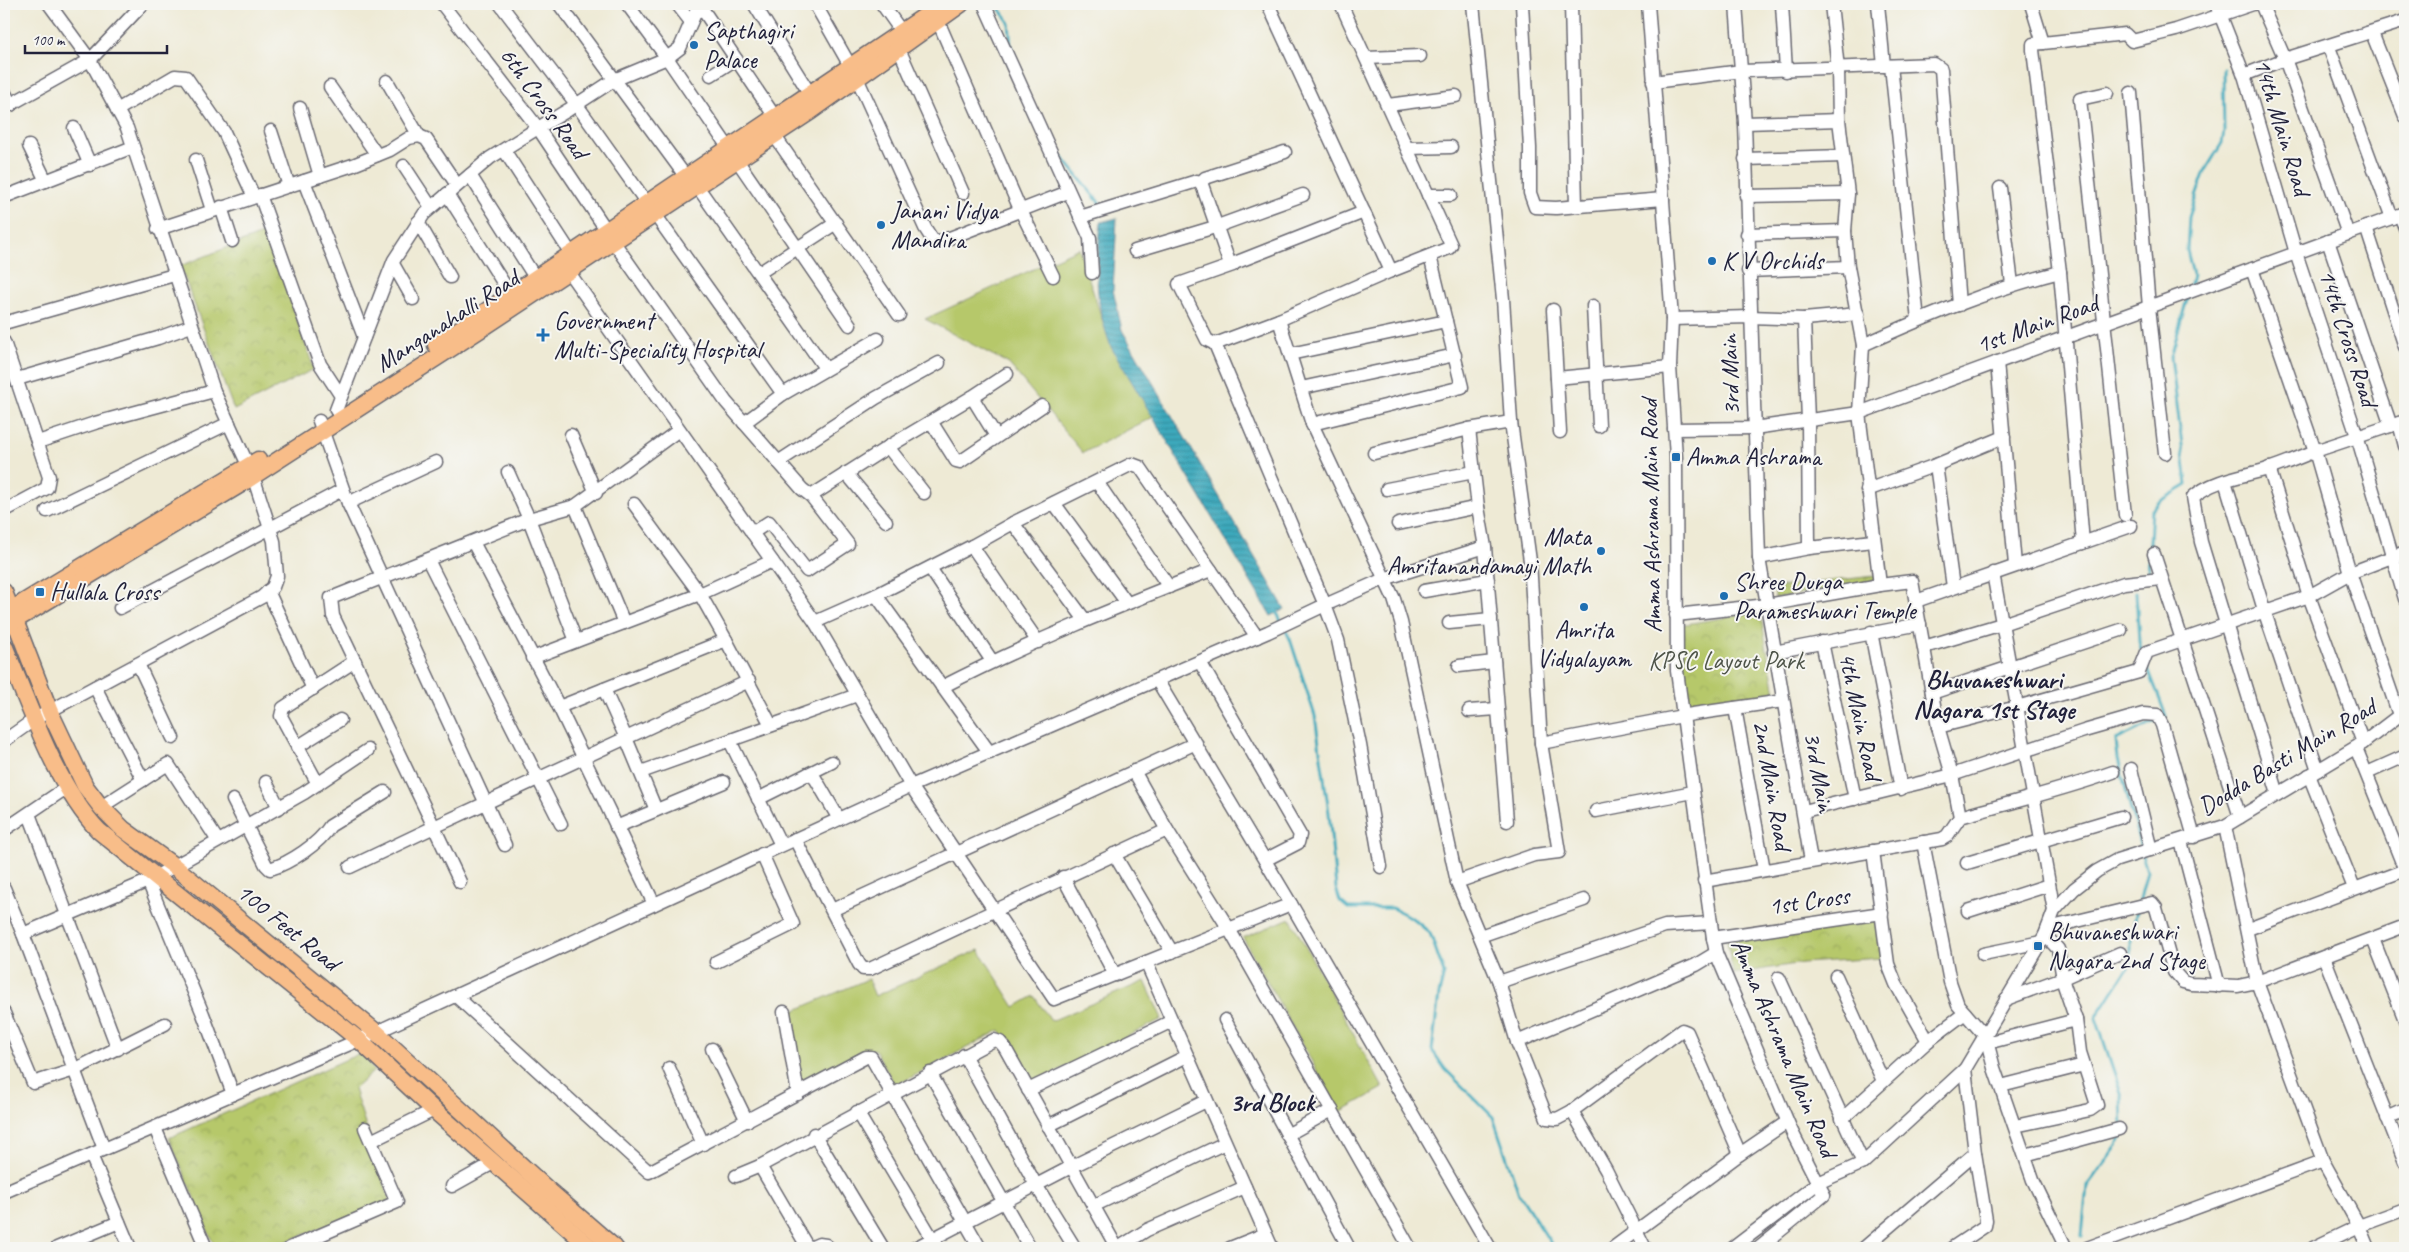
<svg xmlns="http://www.w3.org/2000/svg" width="2409" height="1252" font-family="Caveat,sans-serif">
<style>
.grass{fill:#b6c86b;stroke:#6c7553}
.park{fill:url(#park-crowns);stroke:#6c7553}
.water{fill:url(#water-rules);stroke:#2f667c}
.lines{fill:none;stroke-linecap:round;stroke-linejoin:round}
.stream{stroke:#3ca9bc;stroke-width:3}
.minor-casing{stroke:#696871;stroke-width:15}
.major-casing{stroke:#696871;stroke-width:19}
.minor{stroke:#fff;stroke-width:12}
.major{stroke:#f8bd89;stroke-width:16}
.poi-dot{fill:#1f6fb2;stroke:#f6f6f2;stroke-width:2}
.labels{text-anchor:middle;dominant-baseline:central;stroke-width:4;stroke-linejoin:round;paint-order:stroke}
.poi-label{font-size:25px;fill:#22223b;stroke:#f6f6f2;text-anchor:start}
.street-label{font-size:25px;fill:#22223b;stroke:#f6f6f2}
.park-label{font-size:25px;fill:#4e5449;stroke:#f6f6f2}
.neighbourhood-label{font-size:26px;font-weight:bold;fill:#22223b;stroke:#f6f6f2}
</style>
<defs>
<pattern id="park-crowns" width="20" height="18" patternUnits="userSpaceOnUse" patternTransform="scale(1.25)"><rect width="20" height="18" fill="#b6c86b"/><path d="M2 6a3 3 0 1 1 6 0M12 15a3 3 0 1 1 6 0" fill="none" stroke="#9cac5e"/></pattern>
<pattern id="water-rules" width="6" height="5" patternUnits="userSpaceOnUse" patternTransform="scale(1.25)"><rect width="6" height="5" fill="#3ca9bc"/><path d="M0 2.5h6" fill="none" stroke="#32899a"/></pattern>
</defs>
<rect width="100%" height="100%" fill="#f6f6f2"/>
<filter id="ink" filterUnits="userSpaceOnUse"><feTurbulence type="fractalNoise" baseFrequency=".02" numOctaves="2"/><feDisplacementMap in="SourceGraphic" scale="10" xChannelSelector="R" yChannelSelector="G"/><feConvolveMatrix kernelMatrix="1 2 1 2 8 2 1 2 1" color-interpolation-filters="sRGB"/></filter>
<filter id="wash" filterUnits="userSpaceOnUse"><feTurbulence type="fractalNoise" baseFrequency=".0096" numOctaves="4" result="noise"/><feDisplacementMap in="SourceGraphic" scale="20" xChannelSelector="R" yChannelSelector="G"/><feGaussianBlur stdDeviation="1.12" result="paint"/><feColorMatrix in="noise" values="0 0 0 0 0 0 0 0 0 0 0 0 0 0 0 0 0 1.4 0 .05"/><feComposite in="paint" operator="in"/></filter>
<g filter="url(#wash)">
<rect width="100%" height="100%" fill="#eeead5"/>
<g class="grass">
<path d="M1079,248L1111,347L1153,417L1083,453L1009,364L925,319Z"/>
<path d="M1290,918L1383,1088L1340,1112L1243,938Z"/>
<path d="M979,950L1015,1007L1034,996L1051,1021L1145,981L1162,1019L1032,1084L1000,1030L895,1086L875,1049L801,1089L789,1013L868,979L875,996Z"/>
</g>
<g class="park">
<path d="M267,232L314,369L234,410L180,266Z"/>
<path d="M1875,576V581L1775,598V587Z"/>
<path d="M1760,612L1776,698L1686,710L1679,625Z"/>
<path d="M1876,918L1882,958L1802,963L1733,974L1727,941Z"/>
<path d="M363,1052L374,1071L354,1089L390,1201L269,1248H215L169,1138Z"/>
</g>
<path class="water" d="M1117,218L1113,290L1122,330L1285,609L1271,616L1111,347C1093,298 1096,272 1101,222Z"/>
<g class="lines">
<g class="stream">
<path d="M996,4L1009,22L1011,49"/>
<path d="M1057,151L1102,206"/>
<path d="M2190,287L2193,275L2187,250L2189,217L2205,171L2222,143L2224,132L2223,69"/>
<path d="M2148,573L2152,510L2159,502L2187,485L2171,357L2188,295"/>
<path d="M2136,592L2139,642L2142,653"/>
<path d="M1275,609L1281,621"/>
<path d="M1284,627L1290,639L1315,716L1329,813L1336,888L1340,901L1348,908H1393L1412,918L1430,933L1444,973L1439,994L1432,1050L1445,1069L1493,1117L1519,1194L1554,1248"/>
<path d="M2146,663L2166,716L2161,718"/>
<path d="M2141,849L2118,759L2116,740L2155,721"/>
<path d="M2139,903L2147,871L2142,855"/>
<path d="M2082,1235L2087,1186L2117,1146L2123,1129L2122,1096L2096,1018L2131,963V935L2137,911"/>
</g>
</g>
</g>
<g filter="url(#ink)">
<g class="lines">
<defs>
<g id="minor">
<path d="M442,4L538,128L607,231"/>
<path d="M500,4L577,105L783,394"/>
<path d="M559,4L686,177"/>
<path d="M627,4L667,58L850,325"/>
<path d="M677,4L691,22"/>
<path d="M699,4L775,117"/>
<path d="M754,4L810,94"/>
<path d="M815,4L857,78L925,228L934,242L947,239L1068,192"/>
<path d="M882,4L906,38"/>
<path d="M984,4L1090,238L1092,273"/>
<path d="M1341,4L1451,245L1449,248L1391,271"/>
<path d="M1522,4L1530,148V193L1535,207L1556,208L1663,199"/>
<path d="M1571,4L1576,206"/>
<path d="M1648,4L1672,319L1670,367L1676,457L1677,671L1713,938L1716,953L1792,1132L1824,1195L1759,1248"/>
<path d="M1736,4L1745,123L1759,558L1811,861"/>
<path d="M1782,4L1786,71"/>
<path d="M1831,4L1838,69L1839,120L1848,194L1845,231L1848,267L1863,345L1859,413L1880,585"/>
<path d="M1878,4L1884,66"/>
<path d="M2031,4L2043,43L2033,44V50L2060,272L2083,543"/>
<path d="M2216,4L2244,75L2296,253L2357,436L2405,599"/>
<path d="M2261,4L2285,59L2348,234"/>
<path d="M938,21L1020,209L1053,276"/>
<path d="M2372,33L2405,116"/>
<path d="M2043,43L2125,34L2132,41L2176,30L2253,4"/>
<path d="M2329,47L2392,218"/>
<path d="M899,49L963,193"/>
<path d="M1366,58L1420,56"/>
<path d="M1891,66L1918,320"/>
<path d="M711,75L736,59"/>
<path d="M2244,75L2285,59L2405,21"/>
<path d="M387,81L419,136"/>
<path d="M1653,82L1742,71L1934,64L1941,69L1959,305"/>
<path d="M330,87L377,155"/>
<path d="M4,91L11,105"/>
<path d="M2107,93L2080,99L2125,515"/>
<path d="M2131,93L2149,307L2165,453"/>
<path d="M1388,105L1456,96"/>
<path d="M4,108L90,60L143,4"/>
<path d="M300,108L320,176"/>
<path d="M117,110L175,76L186,77L224,132L254,197"/>
<path d="M1745,123L1839,120"/>
<path d="M74,128L90,165"/>
<path d="M271,131L289,186"/>
<path d="M774,135L899,315"/>
<path d="M29,146L46,181"/>
<path d="M1408,148L1451,147"/>
<path d="M504,150L572,255"/>
<path d="M1745,159L1843,156"/>
<path d="M196,160L212,210"/>
<path d="M404,166L431,207"/>
<path d="M470,175L536,279"/>
<path d="M304,181L364,337"/>
<path d="M1201,182L1229,262L1232,264L1364,212"/>
<path d="M697,186L825,368"/>
<path d="M2000,188L2012,284"/>
<path d="M447,194L511,295"/>
<path d="M260,195L320,364L341,396"/>
<path d="M1428,195H1451"/>
<path d="M1746,196L1848,194"/>
<path d="M4,197L133,147"/>
<path d="M221,207L232,241"/>
<path d="M2400,215L2405,228"/>
<path d="M1080,217L1197,181L1201,182L1205,178L1285,152"/>
<path d="M418,222L450,277"/>
<path d="M2366,227L2405,347"/>
<path d="M158,229L353,165L390,150L409,138L419,136L426,139L457,185"/>
<path d="M1747,234L1845,231"/>
<path d="M613,241L726,402L802,489L811,496L848,544L807,571L769,522L752,533"/>
<path d="M2328,241L2391,426"/>
<path d="M1135,251L1215,227L1303,195"/>
<path d="M393,264L413,299"/>
<path d="M563,264L815,622L911,786L1268,632L1325,605L1215,344L1279,320L1391,271L1268,4"/>
<path d="M2252,269L2315,451L2405,421"/>
<path d="M1748,271L1848,267"/>
<path d="M759,273L836,223"/>
<path d="M1593,306L1599,426"/>
<path d="M1553,310L1560,432"/>
<path d="M1672,319L1750,317L1804,319L1858,314"/>
<path d="M1804,319L1808,420L1809,548"/>
<path d="M1279,320L1312,424L1394,599L1401,622L1457,882L1499,982L1517,1042L1547,1118L1557,1119L1572,1111L1682,1030L1687,1032L1740,1154"/>
<path d="M4,323L174,275"/>
<path d="M4,342L49,477L47,488L4,511"/>
<path d="M1215,344L1207,340L1179,284L1233,265"/>
<path d="M1863,345C1927,316 1992,289 2060,272"/>
<path d="M1290,354L1446,321"/>
<path d="M1997,362L2015,565"/>
<path d="M1557,378L1670,367"/>
<path d="M17,379L158,338L191,326"/>
<path d="M1301,388L1455,355"/>
<path d="M972,397L1007,374"/>
<path d="M342,419L336,410L394,260L424,214L490,158L538,128L568,110L614,80L667,58L680,48L699,4"/>
<path d="M319,421L348,503L505,845"/>
<path d="M744,423L783,394L878,339"/>
<path d="M932,423L956,461L960,462L1042,406"/>
<path d="M2399,423L2405,446"/>
<path d="M1312,424L1462,387L1430,256"/>
<path d="M1469,429L1478,507L1485,547L1507,821"/>
<path d="M1674,429L1754,428L1859,413L2405,213"/>
<path d="M679,430L575,506L529,519L331,598L333,616L434,827L626,738L604,689L726,640L700,594L772,561"/>
<path d="M571,435L596,493"/>
<path d="M38,442L95,423L214,391"/>
<path d="M888,447L924,493"/>
<path d="M1374,453L1469,429L1511,422"/>
<path d="M778,462L876,398L939,363"/>
<path d="M1936,465L1953,587"/>
<path d="M2269,468L2309,596L2363,743"/>
<path d="M508,472L529,519L576,641"/>
<path d="M846,473L886,521"/>
<path d="M2225,481L2265,613L2318,770"/>
<path d="M1097,482L1169,587"/>
<path d="M1387,489L1474,472"/>
<path d="M1867,490L1936,465L2004,437"/>
<path d="M811,496L888,447L972,397L996,436"/>
<path d="M348,503L436,462"/>
<path d="M1054,503L1127,603"/>
<path d="M575,506L624,623"/>
<path d="M47,511L229,423"/>
<path d="M1013,523L1085,620"/>
<path d="M1398,524L1478,507"/>
<path d="M473,542L559,707L654,904"/>
<path d="M972,546L1038,642"/>
<path d="M2154,554L2240,817"/>
<path d="M1759,558L1809,548L1873,541"/>
<path d="M428,560L561,824"/>
<path d="M930,568L992,661"/>
<path d="M1993,573L2054,911"/>
<path d="M268,591L313,689"/>
<path d="M1424,591L1488,580"/>
<path d="M876,595L990,753"/>
<path d="M1916,601L2131,526"/>
<path d="M120,608L342,490"/>
<path d="M1676,615L1767,605L1880,585L1912,581L1938,727L1952,775L1960,817L1947,836L1942,839L1704,881"/>
<path d="M815,622L876,595L972,546L1013,523L1132,464L1140,467L1257,637"/>
<path d="M1449,623L1491,619"/>
<path d="M1871,632L1901,789"/>
<path d="M726,640L771,725"/>
<path d="M1822,642L1855,799"/>
<path d="M1924,647L2002,624L2124,583L2161,579"/>
<path d="M1774,652L1920,624"/>
<path d="M532,658L700,594L634,504"/>
<path d="M1200,662L1300,835L1298,843L1265,860"/>
<path d="M138,664L173,738"/>
<path d="M1459,666L1494,662"/>
<path d="M1157,680L1291,904L1490,1248"/>
<path d="M95,687L143,780"/>
<path d="M942,687C1029,642 1120,606 1211,570"/>
<path d="M1932,693L2121,630"/>
<path d="M559,707L604,689"/>
<path d="M1735,708L1764,870"/>
<path d="M1469,711L1497,709"/>
<path d="M1938,727L2017,707L2139,672L2147,652L2309,596L2350,573L2405,552"/>
<path d="M4,741L35,719L262,597L273,587L277,576L274,541L253,476L214,391L127,128L90,60L49,4"/>
<path d="M730,741L781,845"/>
<path d="M1541,743L1693,714L1783,701"/>
<path d="M297,747L340,720"/>
<path d="M2356,748L2405,870"/>
<path d="M2131,769L2151,850"/>
<path d="M1134,771L1167,830L1229,929L1410,1248"/>
<path d="M641,772L857,695"/>
<path d="M2367,773L2405,756"/>
<path d="M808,774L832,762"/>
<path d="M2309,775L2354,888"/>
<path d="M266,782L279,808"/>
<path d="M318,784L281,716L283,708L355,661"/>
<path d="M2278,794L2201,542L2193,497C2212,480 2244,476 2268,469C2284,464 2300,457 2315,451L2350,573L2399,715"/>
<path d="M758,799L808,774L815,778L839,819"/>
<path d="M233,800L266,865L270,869C290,863 319,844 330,826L385,792"/>
<path d="M101,807L168,764L218,841"/>
<path d="M656,810L626,738L749,681"/>
<path d="M1596,811L1693,792"/>
<path d="M1804,811L1952,775L2084,731L2143,714L2157,715L2162,725L2194,837"/>
<path d="M29,814L118,1049"/>
<path d="M1960,817C2011,802 2063,790 2113,772"/>
<path d="M2225,826L2257,982L2323,1161L2359,1226L2368,1248"/>
<path d="M616,827L724,782"/>
<path d="M4,830L66,788"/>
<path d="M795,839L859,964L863,969H870L1167,830"/>
<path d="M2181,841L2219,986"/>
<path d="M1923,842L1950,982L1958,1005L1986,1037L1994,1068L2033,1180L2066,1248"/>
<path d="M1873,851L1888,964L1896,984L1928,1041"/>
<path d="M1114,854L1172,952"/>
<path d="M1967,863L2121,817"/>
<path d="M350,867L434,827L460,882"/>
<path d="M1381,867L1360,745L1338,640L1325,605L1384,579L1485,547"/>
<path d="M1063,877L1115,975"/>
<path d="M1457,882L1534,855L1559,852L1541,743L1530,561L1511,422L1503,299L1473,4"/>
<path d="M4,888L23,934L104,1149"/>
<path d="M832,910L1196,743"/>
<path d="M1968,911L2049,885"/>
<path d="M2048,928L2152,903L2156,908L2174,972L2183,982L2191,984L2238,986L2257,982L2405,926"/>
<path d="M2248,929L2405,870"/>
<path d="M23,934L148,881"/>
<path d="M1480,936L1584,900"/>
<path d="M1713,938L1882,913"/>
<path d="M2373,939L2405,1020"/>
<path d="M1983,954L2041,942"/>
<path d="M2324,957L2405,1162"/>
<path d="M716,962L793,924L762,854"/>
<path d="M1146,962L1272,1248"/>
<path d="M1836,976L1883,1081"/>
<path d="M1779,978L1863,1163"/>
<path d="M1499,982L1665,926L1711,923"/>
<path d="M456,996L649,1172L866,1057H871L980,1248"/>
<path d="M2006,999L2063,978L2120,953"/>
<path d="M784,1012L798,1094"/>
<path d="M4,1013L33,1083L74,1070L165,1024"/>
<path d="M1225,1020L1349,1248"/>
<path d="M1517,1042L1696,965L1716,953"/>
<path d="M1987,1043L2076,1020"/>
<path d="M712,1049L747,1121"/>
<path d="M964,1055L1036,1185L1075,1248"/>
<path d="M669,1068L703,1144"/>
<path d="M930,1073L1030,1248"/>
<path d="M2001,1086L2084,1065"/>
<path d="M1028,1090L1172,1021"/>
<path d="M233,1094L203,1014L148,881L304,793L368,750"/>
<path d="M1572,1111L1606,1170L1645,1248"/>
<path d="M857,1112L938,1248"/>
<path d="M2387,1118L2405,1110"/>
<path d="M1842,1119L1928,1041L1965,1013"/>
<path d="M1048,1126L1187,1056"/>
<path d="M2015,1126L2090,1110L2097,1105L2080,1052L2076,1020L2064,985L2058,949L2045,935"/>
<path d="M155,1128L206,1248"/>
<path d="M814,1134L883,1248"/>
<path d="M1287,1135L1332,1110"/>
<path d="M371,1141L434,1110"/>
<path d="M91,1155L130,1248"/>
<path d="M2025,1155L2119,1129"/>
<path d="M736,1176L760,1166"/>
<path d="M452,1186L493,1163"/>
<path d="M4,1192L359,1040L911,786L1054,999L1291,904"/>
<path d="M1093,1206L1225,1143"/>
<path d="M57,1248L119,1222"/>
<path d="M290,1248L397,1202L365,1128"/>
<path d="M808,1248L760,1166L994,1040L1000,1042L1005,1048L1117,1248"/>
<path d="M810,1248L819,1244L826,1245L829,1248"/>
<path d="M915,1248L1071,1167L1206,1101"/>
<path d="M1118,1248L1147,1230L1245,1187"/>
<path d="M1230,1248L1265,1234"/>
<path d="M1613,1248L1740,1154L1787,1122"/>
<path d="M1733,1248L1818,1183L1863,1163L1965,1069L2045,935L2054,911L2074,889L2097,871L2117,860L2225,826L2363,743L2405,711"/>
<path d="M1864,1248L1975,1153L1965,1069"/>
<path d="M1952,1248L1985,1226L1986,1220L1975,1153"/>
<path d="M2087,1248L2323,1161"/>
<path d="M2313,1248L2359,1226L2405,1209"/>
</g>
<g id="major">
<path d="M436,345L943,4"/>
<path d="M4,592L50,712L85,786L101,807L123,829L174,866L376,1032L548,1190L615,1248"/>
<path d="M4,614L258,460"/>
<path d="M4,627L241,484L487,325L811,111L961,4"/>
<path d="M4,645C29,704 55,785 99,831L359,1040L434,1110L591,1248"/>
</g>
</defs>
<use href="#minor" class="minor-casing"/>
<use href="#major" class="major-casing"/>
<use href="#minor" class="minor"/>
<use href="#major" class="major"/>
</g>
</g>
<g class="poi-dot">
<circle cx="694" cy="45" r="5"/>
<circle cx="881" cy="225" r="5"/>
<circle cx="1712" cy="261" r="5"/>
<path d="M540.5 327.5h5v5h5v5h-5v5h-5v-5h-5v-5h5z"/>
<rect x="1671" y="452" width="10" height="10" rx="2.5"/>
<circle cx="1601" cy="551" r="5"/>
<rect x="35" y="587" width="10" height="10" rx="2.5"/>
<circle cx="1724" cy="596" r="5"/>
<circle cx="1584" cy="607" r="5"/>
<rect x="2033" y="941" width="10" height="10" rx="2.5"/>
</g>
<g class="labels">
<g class="poi-label">
<text x="704" y="31">Sapthagiri<tspan x="704" dy="29">Palace</tspan></text>
<text x="891" y="211">Janani Vidya<tspan x="891" dy="29">Mandira</tspan></text>
<text x="1722" y="261">K V Orchids</text>
<text x="554" y="321">Government<tspan x="554" dy="29">Multi-Speciality Hospital</tspan></text>
<text x="1686" y="457">Amma Ashrama</text>
<text x="1591" y="537" text-anchor="end">Mata<tspan x="1591" dy="29">Amritanandamayi Math</tspan></text>
<text x="1734" y="582">Shree Durga<tspan x="1734" dy="29">Parameshwari Temple</tspan></text>
<text x="50" y="592">Hullala Cross</text>
<text x="1584" y="630" text-anchor="middle">Amrita<tspan x="1584" dy="29">Vidyalayam</tspan></text>
<text x="2048" y="932">Bhuvaneshwari<tspan x="2048" dy="29">Nagara 2nd Stage</tspan></text>
</g>
<g class="street-label">
<text transform="translate(544 103) rotate(54)">6th Cross Road</text>
<text transform="translate(2282 127) rotate(73)">14th Main Road</text>
<text transform="translate(447 321) rotate(-33)">Manganahalli Road</text>
<text transform="translate(2037 324) rotate(-20)">1st Main Road</text>
<text transform="translate(2348 338) rotate(72)">14th Cross Road</text>
<text transform="translate(1730 375) rotate(-92)">3rd Main</text>
<text transform="translate(1651 516) rotate(-91)">Amma Ashrama Main Road</text>
<text transform="translate(1860 716) rotate(78)">4th Main Road</text>
<text transform="translate(2287 757) rotate(-31)">Dodda Basti Main Road</text>
<text transform="translate(1819 772) rotate(80)">3rd Main</text>
<text transform="translate(1772 785) rotate(80)">2nd Main Road</text>
<text transform="translate(1809 901) rotate(-8)">1st Cross</text>
<text transform="translate(288 927) rotate(39)">100 Feet Road</text>
<text transform="translate(1784 1048) rotate(67)">Amma Ashrama Main Road</text>
</g>
<g class="park-label">
<text x="1726" y="661">KPSC Layout Park</text>
</g>
<g class="neighbourhood-label">
<text x="1994" y="679">Bhuvaneshwari<tspan x="1994" dy="30">Nagara 1st Stage</tspan></text>
<text x="1272" y="1102">3rd Block</text>
</g>
</g>
<rect width="2409" height="1252" fill="none" stroke="#f6f6f2" stroke-width="20"/>
<path d="M25 45v8h142v-8" fill="none" stroke="#22223b" stroke-width="2.5"/>
<text x="32" y="45" font-size="15" fill="#22223b" stroke="#f6f6f2" stroke-width="4" paint-order="stroke">100 m</text>
</svg>
